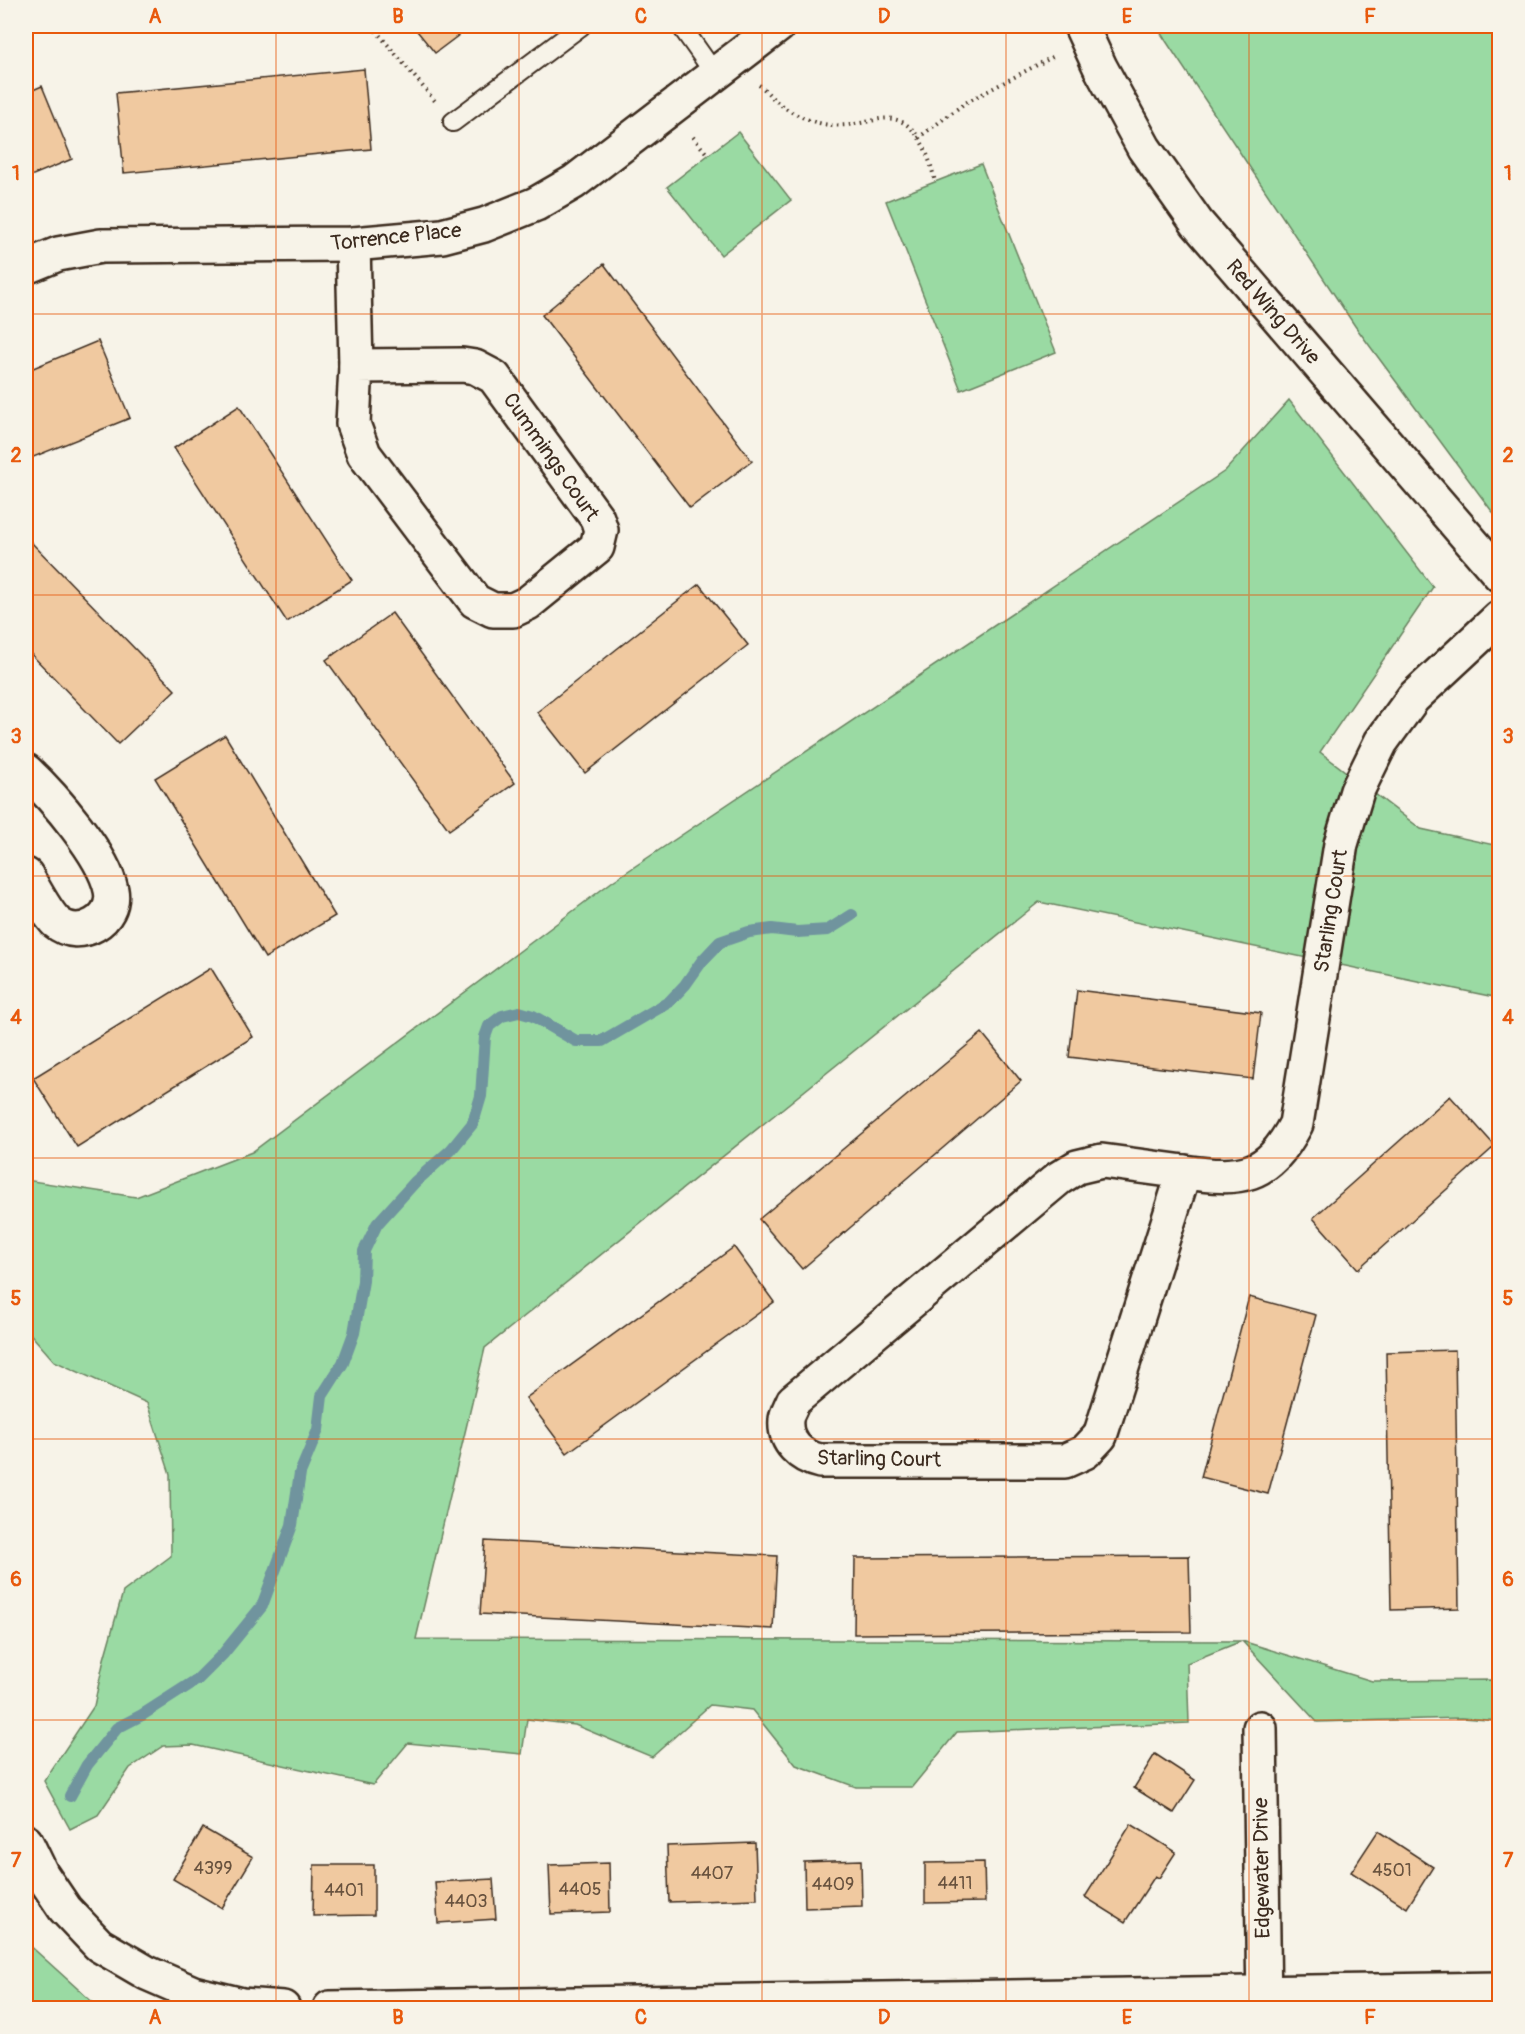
<svg xmlns="http://www.w3.org/2000/svg" width="1525" height="2034" font-family="Pangolin,sans-serif">
<style>
.green{fill:#9adaa3;stroke:#6a8260;stroke-width:1.5}
.lines{fill:none;stroke-linecap:round;stroke-linejoin:round}
.stream{stroke:#6f949e;stroke-width:12}
.building{fill:#f0c9a0;stroke:#3b2a1e;stroke-width:1.5}
.lane-casing{stroke:#3b2a1e;stroke-width:22}
.street-casing{stroke:#3b2a1e;stroke-width:38}
.path{stroke:#3b2a1e;stroke-width:4;stroke-dasharray:1.5 4.5;stroke-linecap:butt}
.lane{stroke:#f7f3e8;stroke-width:18}
.street{stroke:#f7f3e8;stroke-width:33}
.grid{fill:none;stroke:#e8590c;stroke-width:1.5;stroke-opacity:0.55}
.labels{text-anchor:middle;dominant-baseline:central;stroke-width:5;stroke-linejoin:round;paint-order:stroke}
.number-label{font-size:18px;fill:#68523e}
.street-label{font-size:21px;fill:#3b2a1e;stroke:#f7f3e8}
.neatline{fill:none;stroke:#e8590c;stroke-width:2}
.grid-label{font-size:20px;text-anchor:middle;font-weight:bold;fill:#e8590c}
</style>
<rect width="100%" height="100%" fill="#f7f3e8"/>
<filter id="ink" filterUnits="userSpaceOnUse"><feTurbulence type="fractalNoise" baseFrequency=".0167" numOctaves="2"/><feDisplacementMap in="SourceGraphic" scale="12" xChannelSelector="R" yChannelSelector="G"/><feConvolveMatrix kernelMatrix="1 2 1 2 8 2 1 2 1" color-interpolation-filters="sRGB"/></filter>
<g filter="url(#ink)">
<g class="green">
<path d="M1156,26H1499V518L1491,510L1355,326Z"/>
<path d="M738,132L791,200L721,255L667,187Z"/>
<path d="M981,164L1056,352L961,390L886,201Z"/>
<path d="M1289,400L1433,587L1320,752L1421,829L1499,846V998L1039,902L485,1348L416,1639L1242,1641L1372,1681L1499,1680V1721L1462,1718L1317,1722L1242,1641L1187,1663L1189,1723L957,1732L912,1787H856L796,1765L752,1710L710,1705L652,1757L575,1725L527,1719L522,1754L408,1743L373,1785L193,1745L163,1746L130,1768L98,1815L70,1829L44,1781L94,1706L104,1659L123,1592L171,1556L170,1474L147,1403L54,1361L26,1329V1180L136,1197L252,1152L613,881L1225,471Z"/>
<path d="M26,1942L99,2008H26Z"/>
</g>
<g class="lines">
<path class="stream" d="M70,1796L87,1765L117,1728L142,1715L198,1679L223,1654L262,1606L292,1525L300,1473L318,1430L322,1396L343,1363L354,1333L363,1281L364,1251L377,1224L415,1182L451,1150L473,1123L481,1096L485,1037L489,1026L502,1016L519,1012L533,1016L576,1041H602L669,1002L685,985L702,961L720,942L749,932L772,929L797,932L828,930L852,915"/>
</g>
<g class="building">
<path d="M413,26H471L435,53Z"/>
<path d="M364,69L371,149L124,173L116,93Z"/>
<path d="M42,86L72,159L26,178V93Z"/>
<path d="M604,264L752,461L690,508L542,315Z"/>
<path d="M98,341L130,418L26,460V371Z"/>
<path d="M239,406L352,580L287,622L174,448Z"/>
<path d="M28,539L175,690L118,744L26,649V541Z"/>
<path d="M699,584L748,645L585,773L537,712Z"/>
<path d="M392,613L515,783L449,830L326,660Z"/>
<path d="M225,735L335,916L265,958L155,778Z"/>
<path d="M211,968L253,1037L77,1147L33,1078Z"/>
<path d="M1077,990L1261,1013L1253,1079L1069,1057Z"/>
<path d="M982,1033L1021,1081L802,1269L759,1219Z"/>
<path d="M1450,1096L1495,1146L1358,1269L1313,1218Z"/>
<path d="M734,1247L774,1302L567,1453L526,1398Z"/>
<path d="M1249,1297L1316,1315L1268,1494L1201,1477Z"/>
<path d="M1455,1350L1459,1608L1391,1610L1386,1352Z"/>
<path d="M485,1541L777,1556L773,1629L480,1614Z"/>
<path d="M1189,1556L1191,1632L854,1634L855,1558Z"/>
<path d="M1155,1754L1195,1780L1174,1813L1134,1788Z"/>
<path d="M1131,1824L1176,1852L1159,1878L1155,1876L1125,1922L1085,1897Z"/>
<path d="M203,1828L253,1857L222,1908L173,1879Z"/>
<path d="M1378,1831L1433,1867L1407,1908L1351,1872Z"/>
<path d="M755,1843L757,1899L669,1902L667,1846Z"/>
<path d="M1494,1859H1500V1899H1495Z"/>
<path d="M861,1860L862,1906L805,1908L804,1862Z"/>
<path d="M984,1862L985,1902L925,1903V1863Z"/>
<path d="M609,1863L610,1912L551,1914L549,1865Z"/>
<path d="M314,1865H374V1915L313,1916Z"/>
<path d="M493,1879L496,1919L438,1923L435,1882Z"/>
</g>
<g class="lines">
<defs>
<g id="lane">
<path d="M681,26L715,74"/>
<path d="M453,122L581,26"/>
</g>
<g id="street">
<path d="M1081,26L1100,67L1144,148L1197,223L1500,575"/>
<path d="M353,244L356,366"/>
<path d="M26,267L58,254L101,246L353,244L442,236L484,225L536,204L574,182L778,26"/>
<path d="M462,365L475,367L494,377L597,518L601,530L597,547L528,603L513,610H493L475,601L364,454L353,424L356,366Z"/>
<path d="M26,771C53,796 104,855 111,890C117,920 79,942 56,922C48,914 32,886 26,875"/>
<path d="M1102,1161L1184,1172L1100,1436L1085,1452L1065,1461H820C801,1457 784,1442 786,1420C786,1414 791,1407 793,1401L1059,1178L1077,1167Z"/>
<path d="M1184,1172C1241,1180 1267,1179 1296,1124L1341,844L1357,791L1381,742L1413,698L1500,617"/>
<path d="M1260,1728L1264,2008"/>
<path d="M26,1842L42,1875L65,1909L99,1945L147,1973L193,1993L242,2005L283,2008"/>
<path d="M330,2008L1500,1989"/>
</g>
</defs>
<use href="#lane" class="lane-casing"/>
<use href="#street" class="street-casing"/>
<g class="path">
<path d="M372,26L435,101"/>
<path d="M759,85C766,90 770,96 776,101C790,113 811,123 830,125C848,127 864,122 880,119C916,113 929,154 935,182"/>
<path d="M693,137L708,155"/>
<path d="M918,138L965,103L1056,55"/>
</g>
<use href="#lane" class="lane"/>
<use href="#street" class="street"/>
</g>
</g>
<path class="grid" d="M276,26V2008M519,26V2008M762,26V2008M1006,26V2008M1249,26V2008M26,314H1500M26,595H1500M26,876H1500M26,1158H1500M26,1439H1500M26,1720H1500"/>
<g class="labels">
<g class="number-label">
<text x="213" y="1868">4399</text>
<text x="1392" y="1870">4501</text>
<text x="712" y="1873">4407</text>
<text x="955" y="1883">4411</text>
<text x="833" y="1884">4409</text>
<text x="580" y="1889">4405</text>
<text x="344" y="1890">4401</text>
<text x="466" y="1901">4403</text>
</g>
<g class="street-label">
<text transform="translate(396 237) rotate(-6)">Torrence Place</text>
<text transform="translate(1273 312) rotate(49)">Red Wing Drive</text>
<text transform="translate(551 457) rotate(55)">Cummings Court</text>
<text transform="translate(1331 911) rotate(-81)">Starling Court</text>
<text transform="translate(879 1459) rotate(1)">Starling Court</text>
<text transform="translate(1262 1868) rotate(-91)">Edgewater Drive</text>
</g>
</g>
<rect width="1525" height="2034" fill="none" stroke="#f7f3e8" stroke-width="66"/>
<rect x="33" y="33" width="1459" height="1968" class="neatline"/>
<g class="grid-label">
<text x="155" y="23">A</text>
<text x="398" y="23">B</text>
<text x="641" y="23">C</text>
<text x="884" y="23">D</text>
<text x="1127" y="23">E</text>
<text x="1370" y="23">F</text>
<text x="16" y="180">1</text>
<text x="1508" y="180">1</text>
<text x="16" y="462">2</text>
<text x="1508" y="462">2</text>
<text x="16" y="743">3</text>
<text x="1508" y="743">3</text>
<text x="16" y="1024">4</text>
<text x="1508" y="1024">4</text>
<text x="16" y="1305">5</text>
<text x="1508" y="1305">5</text>
<text x="16" y="1586">6</text>
<text x="1508" y="1586">6</text>
<text x="16" y="1867">7</text>
<text x="1508" y="1867">7</text>
<text x="155" y="2024">A</text>
<text x="398" y="2024">B</text>
<text x="641" y="2024">C</text>
<text x="884" y="2024">D</text>
<text x="1127" y="2024">E</text>
<text x="1370" y="2024">F</text>
</g>
</svg>
